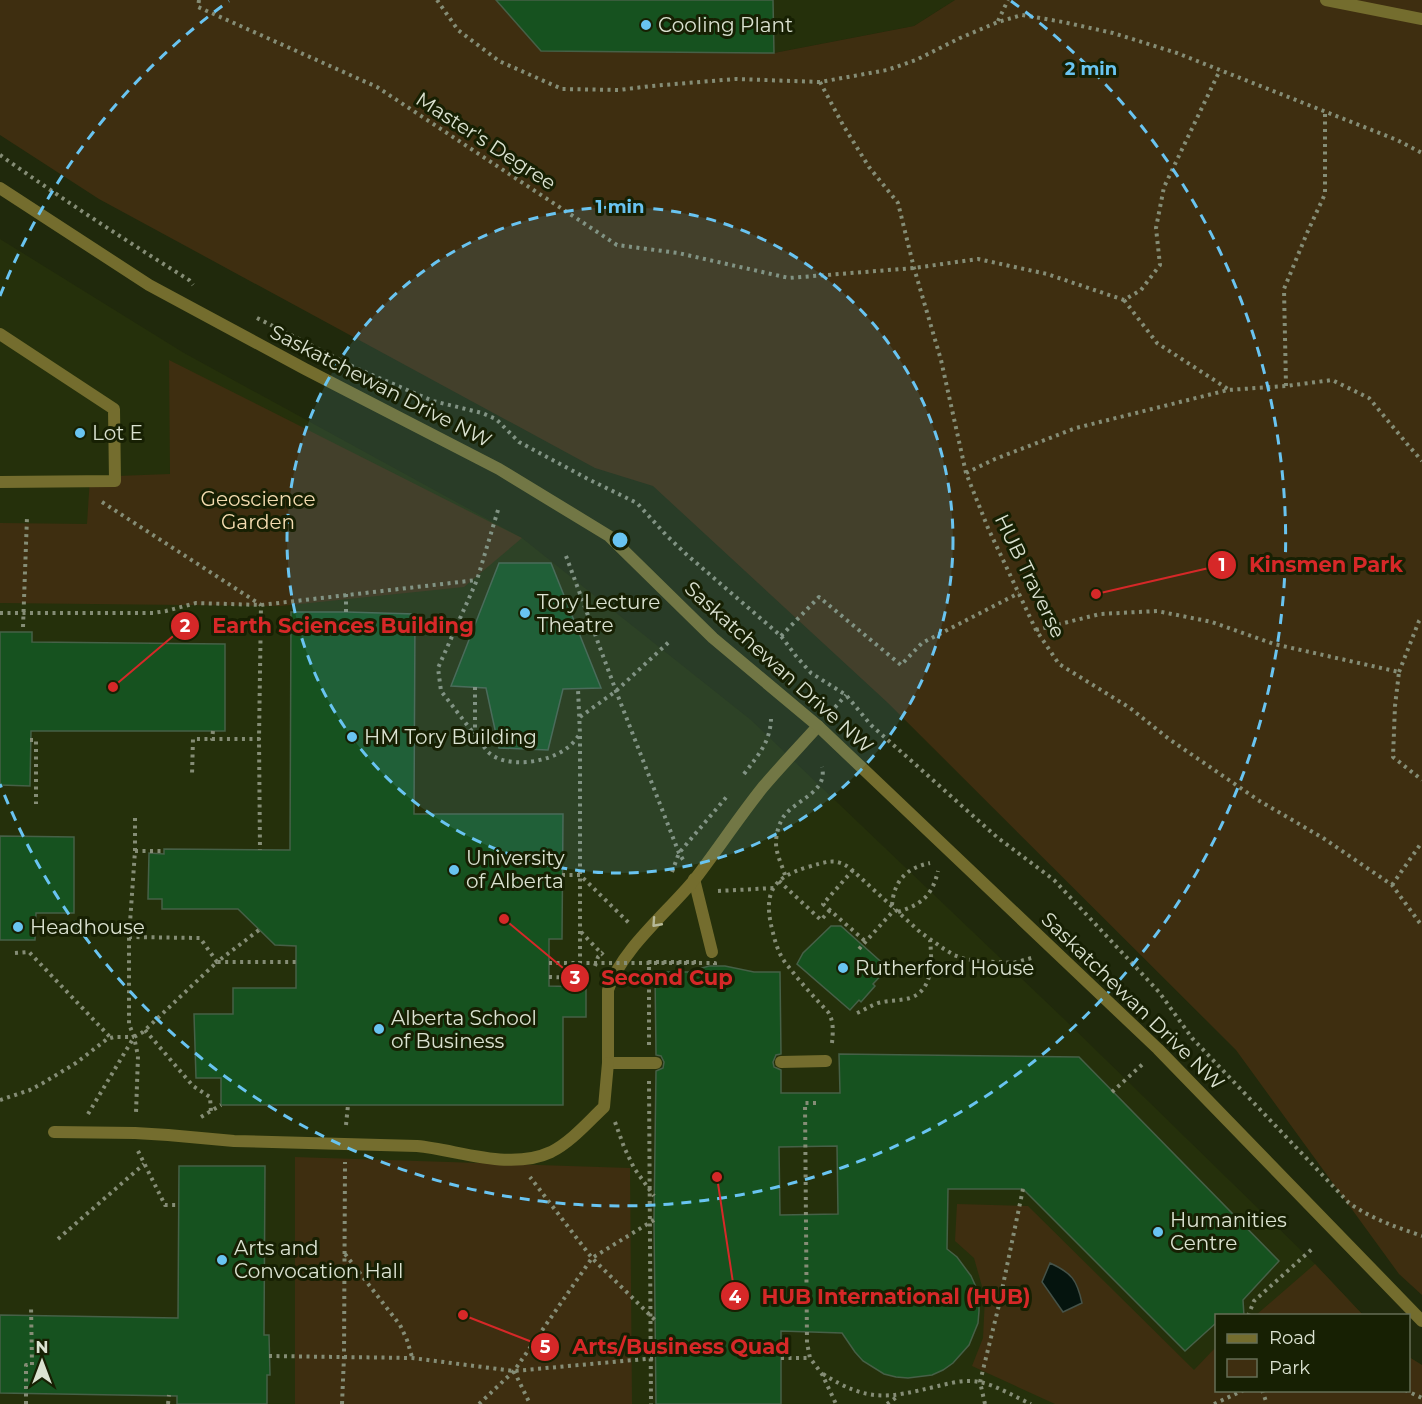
<svg xmlns="http://www.w3.org/2000/svg" width="1422" height="1404" font-family="Montserrat,sans-serif">
<style>
.built{fill:#25300b}
.green{fill:#3e2e10}
.water{fill:#05140e;stroke:#455248;stroke-width:1.5}
.building{fill:#16521f;stroke:#466047;stroke-width:1.5;fill-rule:evenodd}
.lines{fill:none;stroke-linecap:round;stroke-linejoin:round}
.path{stroke:#858d76;stroke-width:4;stroke-dasharray:3 4.5;stroke-linecap:butt}
.service{stroke:#746d2e;stroke-width:12}
.minor{stroke:#746d2e;stroke-width:12}
.tertiary{stroke:#746d2e;stroke-width:12}
.path-bridge{stroke:#858d76;stroke-width:4;stroke-dasharray:3 4.5;stroke-linecap:butt}
.oneway{stroke:#b7b998}
.ring{fill:none;stroke:#69c4f1;stroke-width:3;stroke-dasharray:10 8}
.poi-dot{fill:#69c4f1;stroke:#172003;stroke-width:2}
.labels{text-anchor:middle;dominant-baseline:central;stroke-width:6;stroke-linejoin:round;paint-order:stroke}
.poi-label{font-size:20px;fill:#dbe2d1;stroke:#172003;text-anchor:start}
.street-label{font-size:20px;fill:#dbe2d1;stroke:#172003}
.park-label{font-size:20px;fill:#f5dcb1;stroke:#172003}
.centre{fill:#69c4f1;stroke:#172003;stroke-width:3}
.ring-label{font-size:18px;text-anchor:middle;font-weight:bold;fill:#69c4f1;stroke:#172003;stroke-width:6;stroke-linejoin:round;paint-order:stroke}
.leader{fill:none;stroke:#d62828;stroke-width:2}
.callout-dot{fill:#d62828;stroke:#172003;stroke-width:2}
.mark-label{font-size:18px;text-anchor:middle;font-weight:bold;fill:#fff}
.callout-label{font-size:21px;text-anchor:middle;font-weight:bold;fill:#d62828;stroke:#172003;stroke-width:6;stroke-linejoin:round;paint-order:stroke}
</style>
<rect width="100%" height="100%" fill="#20290c"/>
<g class="built">
<path d="M496,0H955L914,26L774,53L541,51Z"/>
<path d="M0,239L184,353L522,538L751,720L1064,1019L1315,1264L1363,1315L1216,1316V1390H1408L1409,1357L1422,1365V1404H0Z"/>
</g>
<g class="green">
<path d="M0,0H496L541,51L774,53L914,26L955,0H1422V1295L1399,1274L1236,1050L888,703L653,486L595,468L99,199L0,135Z"/>
<path d="M169,360L522,538L464,587L281,606L0,603V523L87,524L90,477L170,474Z"/>
<path d="M295,1157L630,1168L632,1404H295Z"/>
<path d="M957,1204L1028,1206L1194,1370L1216,1347V1390H1408L1409,1357L1422,1365V1404H1055L972,1366L983,1338L985,1297L974,1258L955,1241Z"/>
<path d="M1315,1264L1363,1315H1256Z"/>
</g>
<path class="water" d="M1050,1263C1072,1273 1077,1280 1082,1303L1063,1312L1042,1282Z"/>
<g class="building">
<path d="M496,0H773L774,53L541,51Z"/>
<path d="M499,563H551L601,688L563,689L548,750L499,748L486,688L451,686Z"/>
<path d="M291,612H346L415,614L414,814H563L562,939H549V986L586,987V1017H563V1105H221V1078H196L194,1014H233V988H296V946L275,945L238,909H162V899H148L149,853L164,854V849L290,850Z"/>
<path d="M0,632H32V642L225,644V731H31L30,786L0,785Z"/>
<path d="M0,836L74,837V913H36L35,940H0Z"/>
<path d="M831,926H841L888,968L873,984L875,986L861,1002L859,1000L850,1010L797,964L803,953Z"/>
<path d="M709,966H725L754,972H780L781,1054L776,1055L773,1062L774,1067L781,1070V1093H840L839,1054L1079,1057L1279,1261L1243,1300L1244,1316H1216V1323L1185,1351L1023,1189H948L947,1249L957,1257L971,1276L976,1287L979,1299V1311L978,1323L969,1345L953,1363L943,1370L932,1375L908,1378L896,1377L884,1374L863,1361L855,1352L842,1333L781,1331V1404H656L654,1220L656,1071L663,1068L664,1062L661,1056L656,1055L655,972H688ZM837,1146L838,1214L780,1215L779,1147Z"/>
<path d="M179,1166H265L264,1335H269L270,1375H267V1404H177V1396L0,1393V1315L178,1318Z"/>
</g>
<g class="lines">
<g class="path">
<path d="M199,0L198,7L377,87L617,245L678,253L789,278L914,268L978,259L1047,274L1124,300L1141,290L1160,265L1156,228L1164,187L1220,70"/>
<path d="M437,0L458,30L499,61L562,89L619,90L651,86L736,79L820,82L887,70L916,60L960,38L998,22L1022,15L1063,22L1113,33L1177,53L1397,140L1422,153"/>
<path d="M998,21L1008,0"/>
<path d="M820,82L843,125L869,167L898,203L914,268L941,360L966,473L988,528L1036,630L1059,664L1130,708L1169,739L1258,800L1323,838L1392,885L1422,926"/>
<path d="M0,155C62,199 125,240 189,280L193,285"/>
<path d="M1124,300L1157,343L1228,389"/>
<path d="M257,318L358,369L433,401L482,413L496,419L519,442L588,479L637,503L667,536L686,554L781,636L796,656L811,673L846,695L871,725L998,838L1054,880L1159,992L1192,1038L1349,1203C1372,1219 1396,1227 1422,1236"/>
<path d="M1286,386L1284,289L1307,233L1325,194V111"/>
<path d="M966,473L995,459L1076,428L1228,390L1286,386L1332,380L1369,398L1408,445L1422,461"/>
<path d="M102,502L261,605L259,739H193L192,775"/>
<path d="M498,510L477,580L438,668L441,691L488,752C506,769 548,763 567,748C572,745 576,739 580,734"/>
<path d="M566,556L616,691L679,853L685,863"/>
<path d="M346,612V594"/>
<path d="M0,613H153L166,611L196,603L261,605L477,580"/>
<path d="M23,627L27,517"/>
<path d="M1036,630L1100,614L1157,611L1212,622L1274,644L1399,672L1395,706L1393,757L1422,780"/>
<path d="M781,636L819,597L901,665L922,643L1019,593"/>
<path d="M1399,672L1419,621L1422,617"/>
<path d="M475,687V734"/>
<path d="M830,713L846,695"/>
<path d="M580,717L616,691L670,641"/>
<path d="M213,731L212,739H213"/>
<path d="M257,739H259L260,850"/>
<path d="M30,740H36V804"/>
<path d="M744,774C758,755 770,743 771,719"/>
<path d="M135,818V851L129,937V1024L134,1037L138,1056L136,1113"/>
<path d="M135,851H164"/>
<path d="M853,870L823,904L866,942"/>
<path d="M672,872L679,853L729,794"/>
<path d="M562,875H580L629,923"/>
<path d="M785,875C782,865 776,854 776,843C776,834 779,823 784,816C797,799 828,792 822,767"/>
<path d="M779,881L821,920L830,910"/>
<path d="M1392,885L1422,842"/>
<path d="M718,891L774,888"/>
<path d="M892,905C894,881 906,868 930,863"/>
<path d="M898,912C922,904 932,896 938,871"/>
<path d="M581,932L603,955"/>
<path d="M129,937L200,938L217,962L259,930"/>
<path d="M859,949L895,909"/>
<path d="M15,953L29,952L111,1038"/>
<path d="M595,966L598,957L603,952"/>
<path d="M549,977L580,978V734L578,689"/>
<path d="M857,1013C864,1010 870,1006 878,1003C889,1000 900,1001 910,998C934,990 932,960 930,940"/>
<path d="M145,1030L193,1086L210,1097L211,1112"/>
<path d="M832,1043C833,1032 834,1021 828,1012C814,997 800,982 788,966C780,957 776,945 773,933C763,895 770,878 808,867C826,862 836,857 851,869L920,932L944,949L954,955L965,959L978,961L1013,963L1035,957"/>
<path d="M649,1045V962H696"/>
<path d="M649,1081L651,1404"/>
<path d="M1112,1092L1145,1062"/>
<path d="M0,1100L30,1090L43,1083L76,1063L107,1039L114,1037H134"/>
<path d="M816,1103H805L807,1343L810,1358L822,1374L836,1404"/>
<path d="M88,1114L134,1037L143,1032L217,962H296"/>
<path d="M201,1117L221,1105"/>
<path d="M615,1122L624,1147L634,1168L654,1196"/>
<path d="M346,1125L348,1105"/>
<path d="M138,1151L165,1205H179"/>
<path d="M654,1220L592,1258L655,1320"/>
<path d="M58,1239L144,1164"/>
<path d="M345,1254L400,1325L407,1340L412,1357"/>
<path d="M1248,1316L1254,1301L1312,1249"/>
<path d="M269,1356L412,1358L514,1371L656,1358"/>
<path d="M781,1358H810"/>
<path d="M514,1371L530,1404"/>
<path d="M823,1374C869,1403 888,1398 938,1386C951,1383 966,1379 979,1382C996,1385 1015,1397 1031,1404"/>
<path d="M1262,1390L1267,1404"/>
<path d="M1405,1390L1422,1398"/>
<path d="M26,1404V1365H32L31,1305"/>
<path d="M168,1404L169,1395"/>
<path d="M342,1404L344,1357L345,1162"/>
<path d="M479,1404L514,1371L592,1258L530,1177"/>
<path d="M887,1404L897,1397"/>
<path d="M985,1404L980,1382L998,1309L1023,1189"/>
<path d="M1214,1404L1244,1390"/>
</g>
<g class="service">
<path d="M0,334L114,409L115,481L0,482"/>
<path d="M694,879L712,952"/>
<path d="M781,1062L826,1061"/>
<path d="M656,1063H608V990C621,950 668,912 695,879C718,849 739,817 763,787C781,766 800,746 818,726"/>
<path d="M54,1132L135,1133L168,1135L234,1141L417,1146C459,1150 510,1171 551,1152C571,1142 588,1122 604,1107L608,1063"/>
</g>
<path class="minor" d="M1326,0L1422,19"/>
<path class="tertiary" d="M0,188L149,285L305,369L499,469L609,536L713,638L818,726L1158,1049L1422,1321"/>
<path class="path-bridge" d="M549,963H715V966"/>
</g>
<defs><path id="oneway-chevron" d="M-2-3.5L2.5 0L-2 3.5" fill="none" stroke-width="1.6" stroke-linecap="round" stroke-linejoin="round" transform="scale(1.5)"/></defs>
<use class="oneway" href="#oneway-chevron" transform="translate(656 923) rotate(132)"/>
<circle cx="620" cy="540" r="333" fill="#69c4f1" fill-opacity=".12"/>
<g class="ring">
<circle cx="620" cy="540" r="333"/>
<path d="M0 296A666 666 0 0 1 229 1M1011 1A666 666 0 1 1 0 784"/>
</g>
<g class="poi-dot">
<circle cx="646" cy="25" r="6"/>
<circle cx="80" cy="433" r="6"/>
<circle cx="525" cy="613" r="6"/>
<circle cx="352" cy="737" r="6"/>
<circle cx="454" cy="870" r="6"/>
<circle cx="18" cy="927" r="6"/>
<circle cx="843" cy="968" r="6"/>
<circle cx="379" cy="1029" r="6"/>
<circle cx="1158" cy="1232" r="6"/>
<circle cx="222" cy="1260" r="6"/>
</g>
<g class="labels">
<g class="poi-label">
<text x="658" y="25">Cooling Plant</text>
<text x="92" y="433">Lot E</text>
<text x="537" y="602">Tory Lecture<tspan x="537" dy="23">Theatre</tspan></text>
<text x="364" y="737">HM Tory Building</text>
<text x="466" y="858">University<tspan x="466" dy="23">of Alberta</tspan></text>
<text x="30" y="927">Headhouse</text>
<text x="855" y="968">Rutherford House</text>
<text x="391" y="1018">Alberta School<tspan x="391" dy="23">of Business</tspan></text>
<text x="1170" y="1220">Humanities<tspan x="1170" dy="23">Centre</tspan></text>
<text x="234" y="1248">Arts and<tspan x="234" dy="23">Convocation Hall</tspan></text>
</g>
<g class="street-label">
<text transform="translate(486 141) rotate(33)">Master's Degree</text>
<text transform="translate(381 386) rotate(27)">Saskatchewan Drive NW</text>
<text transform="translate(1030 576) rotate(64)">HUB Traverse</text>
<text transform="translate(779 667) rotate(42)">Saskatchewan Drive NW</text>
<text transform="translate(1133 1001) rotate(44)">Saskatchewan Drive NW</text>
</g>
<g class="park-label">
<text x="258" y="499">Geoscience<tspan x="258" dy="23">Garden</tspan></text>
</g>
</g>
<circle cx="620" cy="540" r="9" class="centre"/>
<g class="ring-label">
<text x="1091" y="75">2 min</text>
<text x="620" y="213">1 min</text>
</g>
<path class="leader" d="M1096 594L1222 565M113 687L185 626M504 919L575 978M717 1177L735 1296M463 1315L545 1347"/>
<g class="callout-dot">
<circle cx="1096" cy="594" r="6"/>
<circle cx="113" cy="687" r="6"/>
<circle cx="504" cy="919" r="6"/>
<circle cx="717" cy="1177" r="6"/>
<circle cx="463" cy="1315" r="6"/>
<circle cx="1222" cy="565" r="15"/>
<circle cx="185" cy="626" r="15"/>
<circle cx="575" cy="978" r="15"/>
<circle cx="735" cy="1296" r="15"/>
<circle cx="545" cy="1347" r="15"/>
</g>
<g class="mark-label">
<text x="1222" y="571">1</text>
<text x="185" y="632">2</text>
<text x="575" y="984">3</text>
<text x="735" y="1303">4</text>
<text x="545" y="1353">5</text>
</g>
<g class="callout-label">
<text x="1326" y="572">Kinsmen Park</text>
<text x="343" y="633">Earth Sciences Building</text>
<text x="667" y="985">Second Cup</text>
<text x="896" y="1304">HUB International (HUB)</text>
<text x="681" y="1354">Arts/Business Quad</text>
</g>
<rect x="1215" y="1314" width="195" height="78" fill="#172003" stroke="#656e55" stroke-width="1.5"/>
<rect x="1227" y="1334" width="30" height="9" fill="#746d2e" stroke="#656e55" stroke-width="1.5"/>
<text x="1269" y="1344" font-size="18" fill="#dbe2d1">Road</text>
<rect x="1227" y="1359" width="30" height="18" fill="#3e2e10" stroke="#656e55" stroke-width="1.5"/>
<text x="1269" y="1374" font-size="18" fill="#dbe2d1">Park</text>
<g transform="translate(42 1362)" stroke="#172003" stroke-width="4.5" paint-order="stroke">
<path d="M0-4.5L10 22L0 15L-10 22Z" fill="#dbe2d1"/>
<text y="-9" font-size="16" font-weight="bold" text-anchor="middle" fill="#dbe2d1">N</text>
</g>
</svg>
